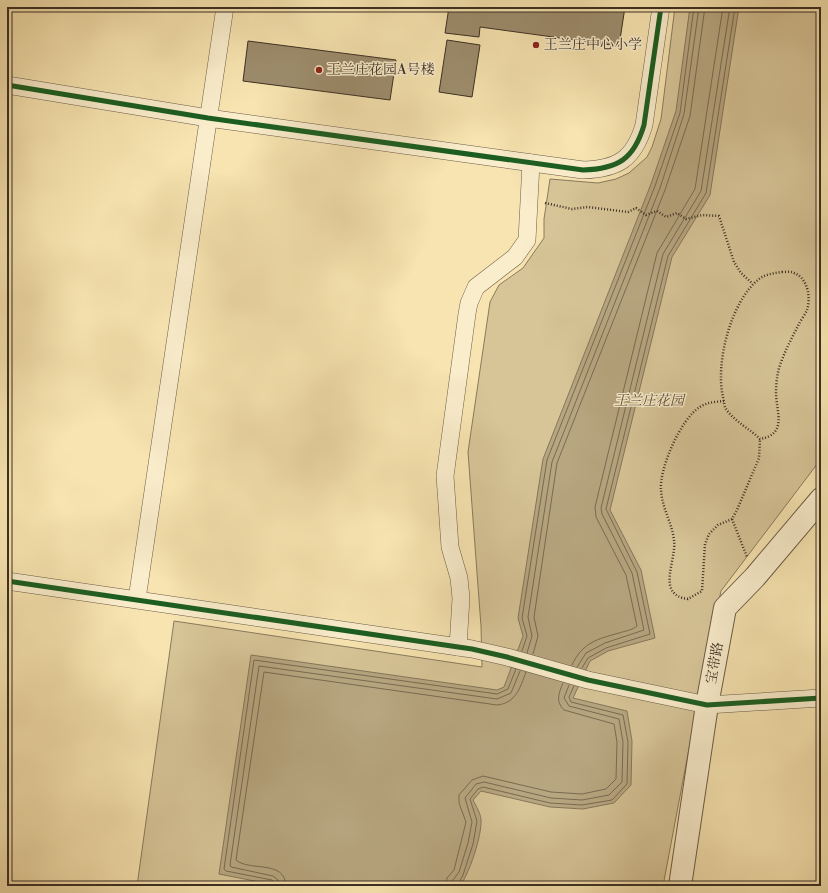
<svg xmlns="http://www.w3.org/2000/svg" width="828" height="893" font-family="'Libre Bodoni','Noto Serif SC',serif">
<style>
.green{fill:#d7c598;stroke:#897a5e}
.water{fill:#b7a680;stroke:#85765b}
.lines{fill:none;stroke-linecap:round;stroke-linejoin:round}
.shore{stroke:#796a52;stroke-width:1}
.building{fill:#9d8d6d;stroke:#3b2f24}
.minor-casing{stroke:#6a5c47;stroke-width:18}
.tertiary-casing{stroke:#6a5c47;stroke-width:24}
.path{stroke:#3b2f24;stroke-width:2.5;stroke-dasharray:1 2;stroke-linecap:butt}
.minor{stroke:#faedcc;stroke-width:17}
.tertiary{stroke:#faedcc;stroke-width:22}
.cycleway-casing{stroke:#faedcc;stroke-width:8}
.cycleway{stroke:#1b5e20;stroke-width:5}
.poi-dot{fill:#8f2418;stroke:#faedcc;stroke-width:1.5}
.labels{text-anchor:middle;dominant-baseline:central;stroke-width:3;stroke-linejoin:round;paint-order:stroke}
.poi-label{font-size:14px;fill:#3b2f24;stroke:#faedcc;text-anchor:start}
.park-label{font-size:14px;font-style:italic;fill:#5a4d3b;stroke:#faedcc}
.street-label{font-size:14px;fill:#3b2f24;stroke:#faedcc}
</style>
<rect width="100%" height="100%" fill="#f7e4b0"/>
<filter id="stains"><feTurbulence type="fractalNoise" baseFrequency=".005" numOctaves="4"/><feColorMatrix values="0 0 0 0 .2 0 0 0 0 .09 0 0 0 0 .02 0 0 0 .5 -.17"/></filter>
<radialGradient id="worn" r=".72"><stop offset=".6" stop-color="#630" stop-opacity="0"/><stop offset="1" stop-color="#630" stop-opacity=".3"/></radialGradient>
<path class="green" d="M675,7H821V459L721,591L702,680L663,886H137L174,621L482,667L481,626L468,452L490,302L499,285L523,268L544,238V219L550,179L598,183L616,179L629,173L647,157L652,147L661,119Z"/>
<path class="water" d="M690,7H739L710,195L672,257L610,510L641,570L655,638L608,651L590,661L573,698L627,711L632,741L631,785L614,803L583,809L550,807L481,791L473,800C476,806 481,814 481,820C482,836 469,874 460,886H280L219,874L251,655L497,690L504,687L523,636L518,618L543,459L651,184L676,111Z"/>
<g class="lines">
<g class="shore">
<path d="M522,651L527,636L522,618L547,460L655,186L680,113L694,7"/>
<path d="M527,653L532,636L528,617L552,462L660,188L684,114L699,7"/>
<path d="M533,654L538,636L534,617L557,463L665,190L690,116L705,7"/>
<path d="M572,665C582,643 597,639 619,633C625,631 633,630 637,626L626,575L596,517L595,507L657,253L695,189L723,7"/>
<path d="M577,667L586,653L605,643L644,630L632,573L602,514L601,508L663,254L701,191L730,7"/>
<path d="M582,668L588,658L606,648L650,634L637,572L606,509L668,256L706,193L735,7"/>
<path d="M275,886L272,880L226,871L224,869L254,660L497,694L508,689L516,669"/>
<path d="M280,886L278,880L273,876L231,867L230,865L259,666L497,699L511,693L520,671"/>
<path d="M286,886C285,859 250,872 236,860L264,672L497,705C516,703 520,688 526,672"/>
<path d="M446,886L447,878L454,870L466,822L459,803V795L472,780L483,776L551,792L582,794L606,789L616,779L617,742L614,724L564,710C555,701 559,693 563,683"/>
<path d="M452,886L453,880L459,872L468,843L472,822L465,798L476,784L484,782L551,798L582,800L609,795L622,782L623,742L619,719L569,706L564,698L569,685"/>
<path d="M457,886L463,875L473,844L477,821L470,799L478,789L483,787L550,803L582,805L612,800L627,784L628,742L623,715L571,702L569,697L574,686"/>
</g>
</g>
<g class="building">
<path d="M449,7H625L619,46L480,27L479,37L445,33Z"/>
<path d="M447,40L480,45L472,97L439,92Z"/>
<path d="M248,41L396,60L390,100L243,81Z"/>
</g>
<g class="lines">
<defs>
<g id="minor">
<path d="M7,85L208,118L583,170C618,169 634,159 644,125L661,7"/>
<path d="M7,581L472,649L507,657L588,680L707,705L821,698"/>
<path d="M137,599L225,7"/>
<path d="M458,647L461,598L459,578L450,547L445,476L467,314L469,303L476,287L515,257L527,240L531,163"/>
</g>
<path id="tertiary" d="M680,886L707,705L725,608L755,577L821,499"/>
</defs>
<use href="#minor" class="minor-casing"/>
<use href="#tertiary" class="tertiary-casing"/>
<g class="path">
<path d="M545,203L572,209L588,207L628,212L636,208L646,215L657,211L666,217L677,213L686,219L702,215L719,216L734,262L741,273L752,283"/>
<path d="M782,272C786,272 791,271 794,273C808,278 811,298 807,310C805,315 800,321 798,326C791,339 784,353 779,368C777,376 776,384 776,392C776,412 788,434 760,439C750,429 734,421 726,409C724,406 724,401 723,397C715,363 731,301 759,279C766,274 774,273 782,272Z"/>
<path d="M724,401C716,402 707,402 700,407C681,418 659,469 661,490C662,508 672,523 674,540C677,560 655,595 688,599L702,591L705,544L709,534L718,525L732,519L737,510L759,458L760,439"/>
<path d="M732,519L747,557"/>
</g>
<use href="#minor" class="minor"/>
<use href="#tertiary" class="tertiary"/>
<defs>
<g id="cycleway">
<path d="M7,85L208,118L583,170C618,169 634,159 644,125L661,7"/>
<path d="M7,581L472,649L507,657L588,680L707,705L821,698"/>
</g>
</defs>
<use href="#cycleway" class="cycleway-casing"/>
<use href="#cycleway" class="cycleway"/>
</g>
<g class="poi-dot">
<circle cx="536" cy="45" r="4"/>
<circle cx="319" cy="70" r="4"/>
</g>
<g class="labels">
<g class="poi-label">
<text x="544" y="45">王兰庄中心小学</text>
<text x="327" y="70">王兰庄花园A号楼</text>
</g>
<g class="park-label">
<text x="649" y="401">王兰庄花园</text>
</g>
<g class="street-label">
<text transform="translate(715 663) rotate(-80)">宝带路</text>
</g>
</g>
<rect width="828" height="893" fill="none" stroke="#f7e4b0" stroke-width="24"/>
<rect x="8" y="8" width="812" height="877" fill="none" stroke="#3b2f24" stroke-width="2"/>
<rect x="12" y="12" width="804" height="869" fill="none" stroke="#3b2f24"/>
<rect width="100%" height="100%" filter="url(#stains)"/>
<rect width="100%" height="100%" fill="url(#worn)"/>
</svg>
